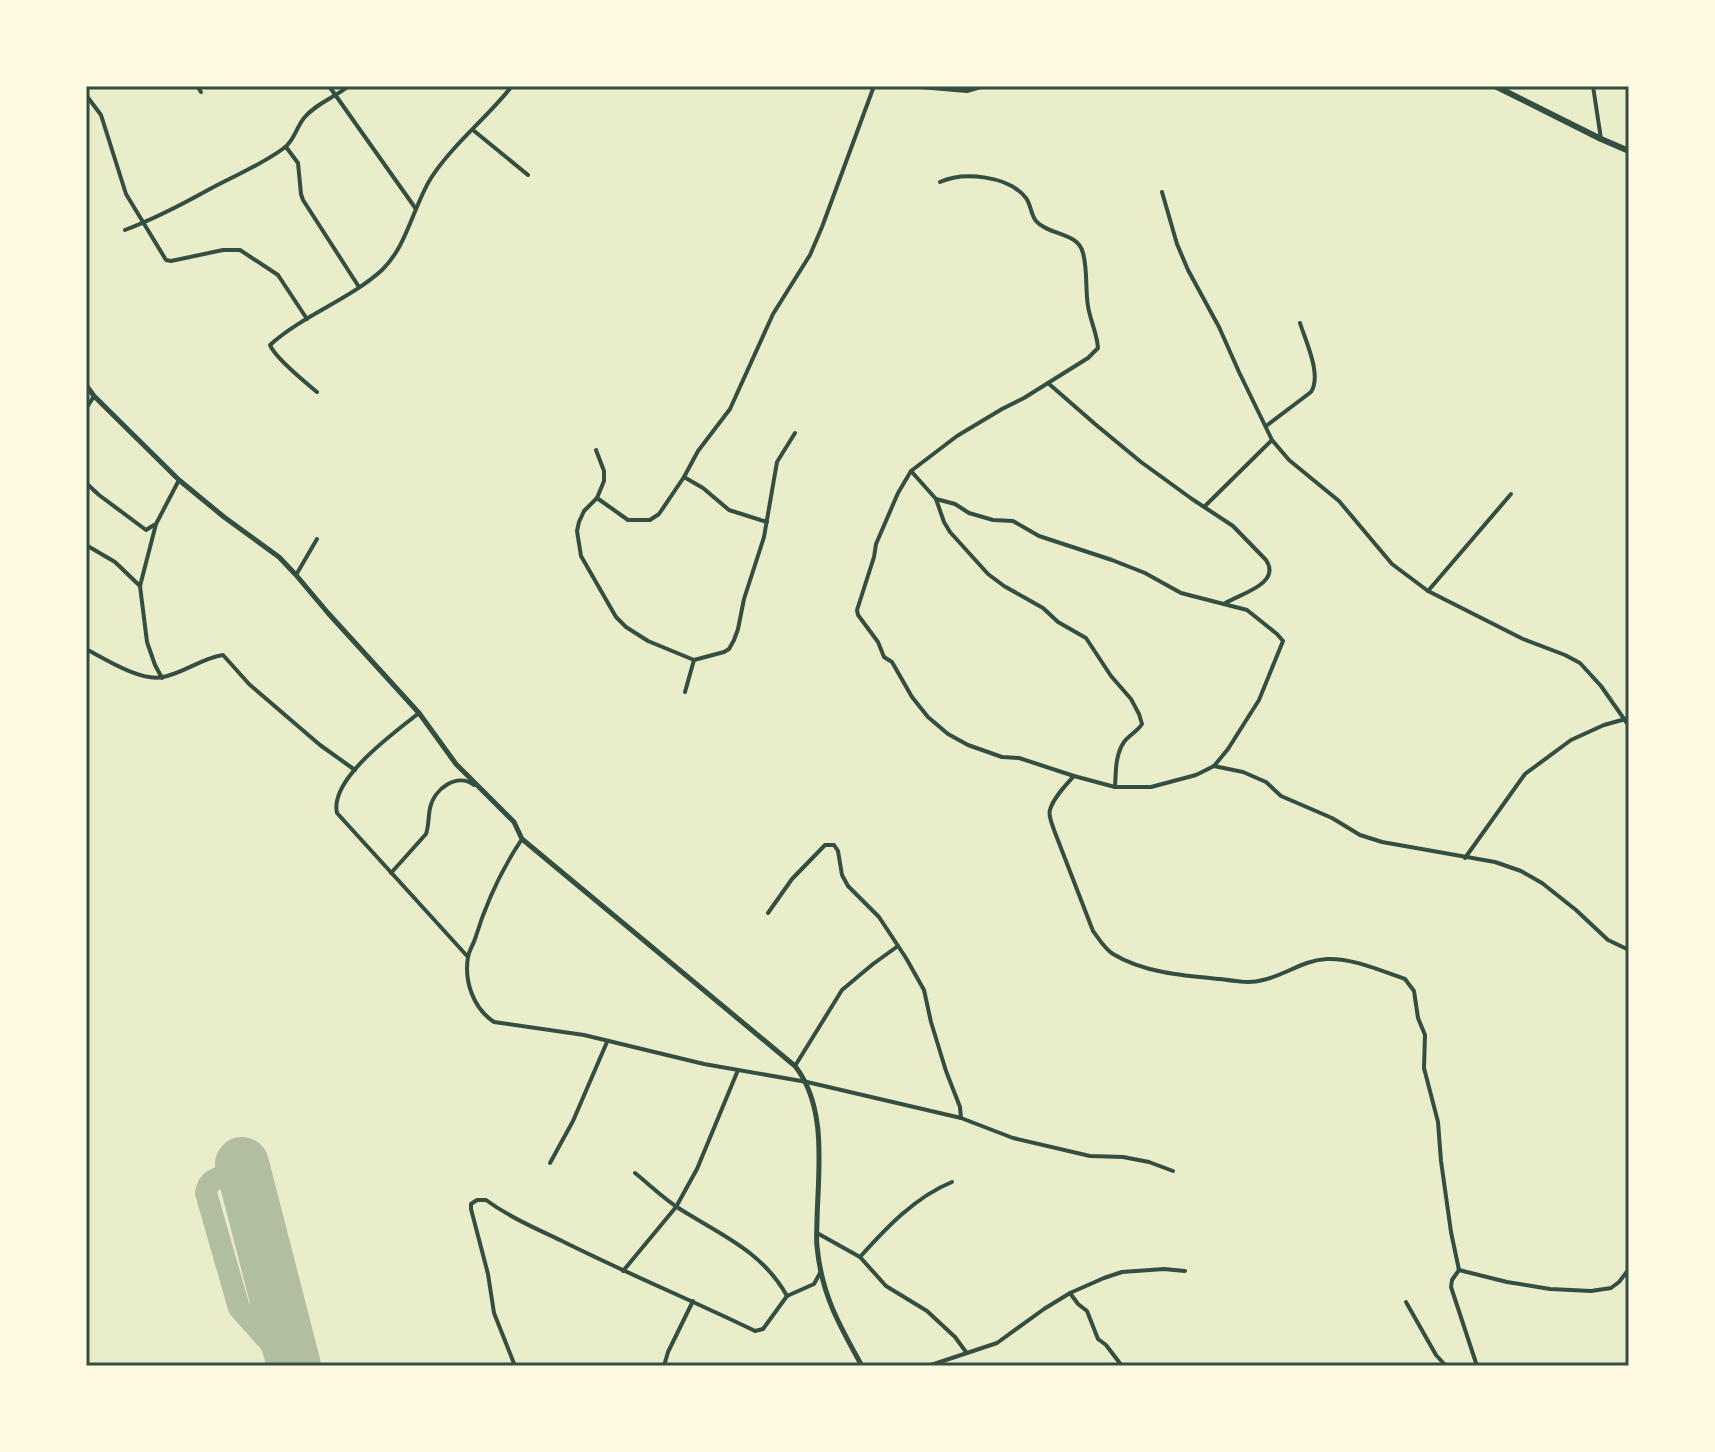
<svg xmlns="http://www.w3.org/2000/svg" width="1715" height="1452" font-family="'Fira Sans',sans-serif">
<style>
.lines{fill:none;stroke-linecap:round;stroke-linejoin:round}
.taxiway{stroke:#b2bea0;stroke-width:22}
.runway{stroke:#b2bea0;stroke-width:54}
.minor{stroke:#344e41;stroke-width:4}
.tertiary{stroke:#344e41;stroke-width:5}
.primary{stroke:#344e41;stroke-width:6}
.neatline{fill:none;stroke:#344e41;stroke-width:3}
</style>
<rect width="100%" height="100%" fill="#e9edc9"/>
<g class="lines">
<path class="taxiway" d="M245,1175C229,1176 209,1174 206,1193L239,1308L291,1366"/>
<path class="runway" d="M242,1164L294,1366"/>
<g class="minor">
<path d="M197,86L201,92"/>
<path d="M329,86L416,209"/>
<path d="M908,86L967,91L984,86"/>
<path d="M1593,86L1601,139"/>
<path d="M86,95L101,115L126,194L166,260L171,261L223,250H240L278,275L307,319"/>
<path d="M473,130L528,175"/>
<path d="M286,147L298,163L301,194L303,200L359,287"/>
<path d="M940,182C964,171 1009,176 1026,198C1031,205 1031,215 1036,221C1048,235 1075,232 1082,250C1088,265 1085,289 1088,306C1090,320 1097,333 1098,348L1088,358L1024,398L1002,409L957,436L911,471L898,493L876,544L874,557L857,610L858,615L878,642L884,657L892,662L912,697L928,717L948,734L968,745L1002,757L1019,758L1074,776"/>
<path d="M1162,192L1177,244L1188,270L1219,327L1239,372L1272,440L1289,460L1339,501L1392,564L1428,591L1523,639L1565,655L1580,663L1601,686L1629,726"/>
<path d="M125,230C154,219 181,205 208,190C233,176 260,166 284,148C294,141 296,128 304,118C315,104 335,97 349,86"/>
<path d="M1048,383L1095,424L1141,462L1192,499L1233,526L1266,560C1282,584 1239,594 1224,604"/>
<path d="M317,392C305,382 275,358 270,345C303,315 349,300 382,270C407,246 413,207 431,178C453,144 487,118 512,86"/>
<path d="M86,409L94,396"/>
<path d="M1266,426L1311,392C1322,375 1306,342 1300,323"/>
<path d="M596,450L604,471V481L597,498L584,511L579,522L577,531L581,556L616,617L626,627L648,641L694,660L724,652L729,649L734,640L738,629L744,599L764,537L777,462L795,433"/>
<path d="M911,471L936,499L944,522L950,532L988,574L1004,586L1043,608L1058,622L1086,638L1111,676L1131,699L1139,714L1142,724C1137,732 1129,735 1124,742C1115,755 1116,772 1115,787"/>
<path d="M684,477L703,488L729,510L767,522"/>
<path d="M86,483L99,495L146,530L154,525"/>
<path d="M597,498L628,520H650L659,514L684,477L698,451L730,409L773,314L810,255L822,227L874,86"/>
<path d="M936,499L955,504L969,513L993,520L1013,521L1039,536L1112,560L1145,573L1181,593L1247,610L1277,634L1283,641L1259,700L1228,749L1214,766"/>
<path d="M1205,506L1271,441"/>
<path d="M86,545L115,562L140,586"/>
<path d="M296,575L317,539"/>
<path d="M1428,591L1511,494"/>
<path d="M86,649C105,659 141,682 163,677C184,673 202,658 223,655L249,684L320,745L355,770"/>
<path d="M162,678L155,665L147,642L140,586L156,524L179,480"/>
<path d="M685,692L694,660"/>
<path d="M419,713C395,732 329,779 337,813L468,957"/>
<path d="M522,839C501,870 486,903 475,939C473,945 469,951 468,957C464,981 473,1008 494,1022L584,1035L704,1064L807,1082L961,1118L1013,1138L1090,1156L1123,1157L1149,1162L1173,1171"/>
<path d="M1465,858L1525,774L1571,740L1604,725L1629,718"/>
<path d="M391,873L426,834C429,825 428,818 430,808C434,789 457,772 474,785"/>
<path d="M768,913L792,879L825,845H834L838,851L842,875L848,886L879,917L906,958L924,990L931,1022L946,1071L960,1107L961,1118"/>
<path d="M1629,950L1608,940L1576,910L1542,883L1521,871L1495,862L1382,842L1360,835L1332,818L1281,796L1266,782L1243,772L1214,766L1196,775L1151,787H1115L1074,776C1066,785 1053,798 1050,810C1048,816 1052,823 1054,830L1093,931C1099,939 1105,949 1113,954C1144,973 1186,976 1220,979C1234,981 1250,984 1263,980C1286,975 1303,960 1327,959C1353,958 1381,971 1405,979L1414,991L1418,1018L1425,1035L1424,1068L1438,1122L1441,1161L1451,1232L1459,1270L1507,1282L1550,1289L1591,1291L1611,1288L1619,1282L1629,1269"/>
<path d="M795,1066L842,990L873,964L898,946"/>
<path d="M550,1163L573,1121L607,1042"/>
<path d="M635,1173C650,1185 664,1199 680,1209C721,1235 762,1251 787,1296"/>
<path d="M817,1233L860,1257L886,1286L927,1311L955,1337L966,1352"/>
<path d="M860,1257C886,1228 915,1197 952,1182"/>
<path d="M1459,1270L1452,1280L1451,1287L1477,1366"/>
<path d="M623,1271L676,1207L697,1169L738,1070"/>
<path d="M1070,1293L1078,1304L1087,1311L1098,1339L1106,1345L1122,1366"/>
<path d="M1406,1302L1436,1355L1446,1366"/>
<path d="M515,1366L494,1313L488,1274L471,1209V1204L477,1200H486C509,1217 537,1229 562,1241C626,1273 691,1300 755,1331L763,1329L787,1296L814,1284L820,1273"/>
<path d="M664,1366L668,1352L693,1301"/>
<path d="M928,1366L997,1343L1044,1309L1070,1293L1104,1278L1122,1272L1164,1269L1185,1271"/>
</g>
<path class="tertiary" d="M86,385L94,396L179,480L224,517L279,557L296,575L328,613L419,713L456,764L514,822L522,839L795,1066C828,1108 818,1171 817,1221C817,1229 816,1238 817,1246C821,1293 839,1325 862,1366"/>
<path class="primary" d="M1495,86L1601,139L1629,151"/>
</g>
<rect width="1715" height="1452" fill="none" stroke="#fefae0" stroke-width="176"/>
<rect x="88" y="88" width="1539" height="1276" class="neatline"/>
</svg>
